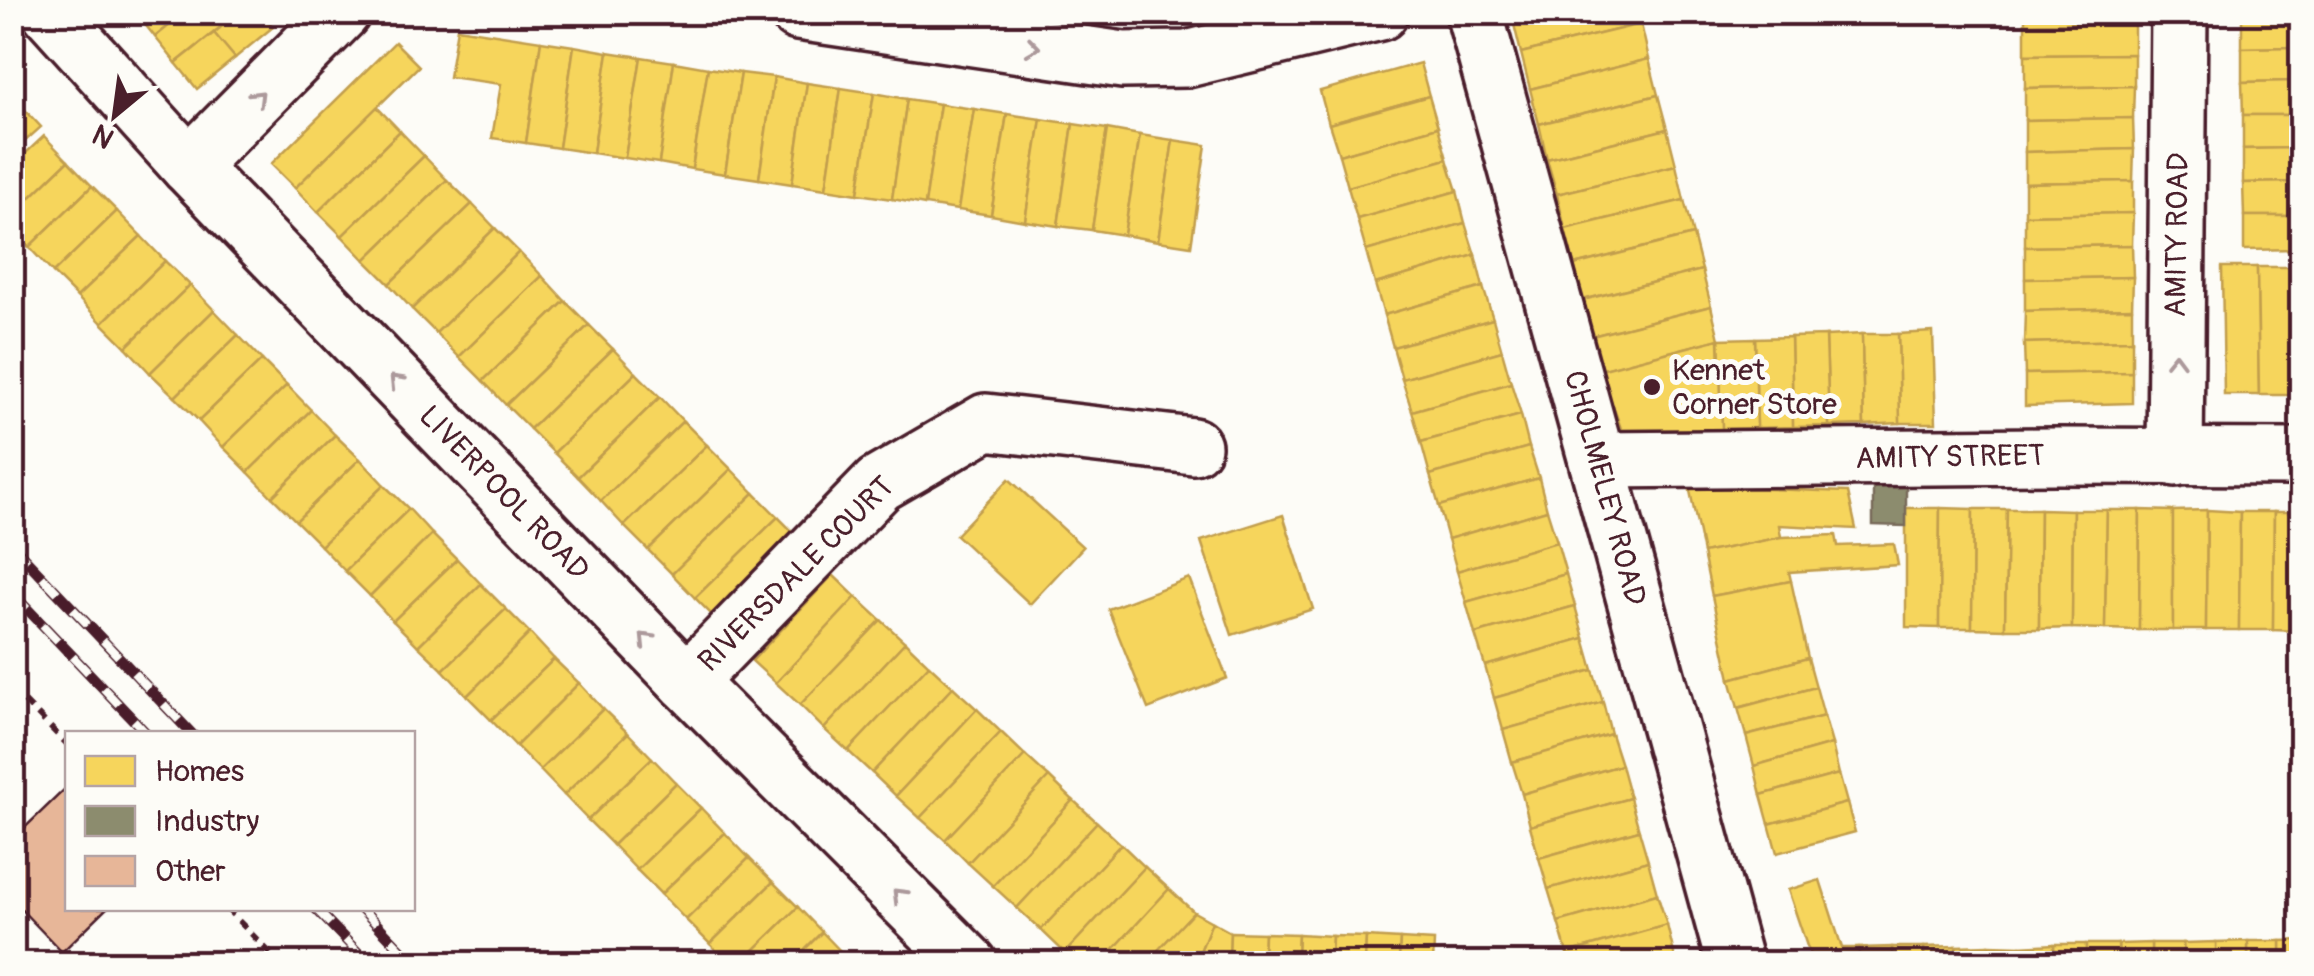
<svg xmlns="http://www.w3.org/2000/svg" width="2314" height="976" font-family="Pangolin,sans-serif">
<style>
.homes{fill:#f6d55c;stroke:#c29e4d;stroke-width:2.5}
.industry{fill:#8c8c6e;stroke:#786b5a;stroke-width:2.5}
.building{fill:#e7b698;stroke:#4a1f2b;stroke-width:2.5}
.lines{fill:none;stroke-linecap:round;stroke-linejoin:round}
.minor-casing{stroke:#4a1f2b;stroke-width:62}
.path{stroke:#4a1f2b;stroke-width:6;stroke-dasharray:10 8;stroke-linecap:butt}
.minor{stroke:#fdfcf7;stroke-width:55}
.rail-casing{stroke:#4a1f2b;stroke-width:11}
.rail{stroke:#fdfcf7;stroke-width:8;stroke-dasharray:22;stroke-linecap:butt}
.oneway{stroke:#ac999b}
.poi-dot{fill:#4a1f2b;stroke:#fdfcf7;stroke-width:4}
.labels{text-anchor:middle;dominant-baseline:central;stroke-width:10;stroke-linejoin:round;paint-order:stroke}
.street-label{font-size:30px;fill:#4a1f2b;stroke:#fdfcf7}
.poi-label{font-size:30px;fill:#4a1f2b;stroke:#fdfcf7;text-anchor:start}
</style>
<rect width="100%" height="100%" fill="#fdfcf7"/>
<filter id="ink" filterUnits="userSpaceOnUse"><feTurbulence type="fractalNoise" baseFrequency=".01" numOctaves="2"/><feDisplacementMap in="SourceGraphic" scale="20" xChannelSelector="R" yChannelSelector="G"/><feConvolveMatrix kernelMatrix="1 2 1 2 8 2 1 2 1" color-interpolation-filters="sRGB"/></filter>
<g filter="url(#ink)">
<g class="homes">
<path d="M135,12H186L155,37Z"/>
<path d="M186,12H239L176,63L155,37Z"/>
<path d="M239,12H261L273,27L235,58L214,33Z"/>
<path d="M1511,12H1638L1641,24L1521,53Z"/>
<path d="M2025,12H2134V22L2025,24Z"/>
<path d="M2302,13V47L2242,48V14Z"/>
<path d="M2134,22V54L2025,55V24Z"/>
<path d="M1641,24L1649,59L1530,89L1521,53Z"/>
<path d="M457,28L541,41L526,143L492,138L501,84L449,77Z"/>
<path d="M214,33L235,58L197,89L176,63Z"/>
<path d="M541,41L574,46L559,148L526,143Z"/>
<path d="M395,42L419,66L295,188L271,164Z"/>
<path d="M574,46L608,52L593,153L559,148Z"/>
<path d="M2302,47V81L2242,82V48Z"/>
<path d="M608,52L641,57L625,158L593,153Z"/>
<path d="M2134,54V86L2025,88V55Z"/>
<path d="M641,57L674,62L659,163L625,158Z"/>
<path d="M1649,59L1658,95L1539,124L1530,89Z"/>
<path d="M674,62L708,68L692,169L659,163Z"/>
<path d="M1420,63L1429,96L1329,124L1320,91Z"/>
<path d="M708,68L741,73L725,174L692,169Z"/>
<path d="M741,73L774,77L759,179L725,174Z"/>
<path d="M774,77L807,83L792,184L759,179Z"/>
<path d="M2302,81V115H2243L2242,82Z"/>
<path d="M807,83L841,88L826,189L792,184Z"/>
<path d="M2134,86L2133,118L2025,120V88Z"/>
<path d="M841,88L874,93L858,194L826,189Z"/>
<path d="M874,93L907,99L892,199L858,194Z"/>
<path d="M1658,95L1667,129L1547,159L1539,124Z"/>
<path d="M12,96L41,127L12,153Z"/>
<path d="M1429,96L1438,127L1339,155L1329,124Z"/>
<path d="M907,99L940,104L925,205L892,199Z"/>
<path d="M940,104L974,109L958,210L925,205Z"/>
<path d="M377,107L400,131L318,212L295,188Z"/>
<path d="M974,109L1007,114L991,215L958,210Z"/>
<path d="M1007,114L1041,119L1025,221L991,215Z"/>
<path d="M2243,115H2302V148L2243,149Z"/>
<path d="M2133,118L2134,149L2025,152V120Z"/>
<path d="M1041,119L1073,124L1058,226L1025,221Z"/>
<path d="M1073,124L1107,129L1092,230L1058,226Z"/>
<path d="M1438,127L1447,159L1348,187L1339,155Z"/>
<path d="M1107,129L1140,135L1124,235L1092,230Z"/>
<path d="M1667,129L1676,165L1557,194L1547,159Z"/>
<path d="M400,131L424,156L342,236L318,212Z"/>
<path d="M1140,135L1173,140L1158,241L1124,235Z"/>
<path d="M44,136L68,161L12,215V166Z"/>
<path d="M1173,140L1206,145L1191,246L1158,241Z"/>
<path d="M2302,148V182L2243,183V149Z"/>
<path d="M2134,149L2133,181L2025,183V152Z"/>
<path d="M424,156L447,180L365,260L342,236Z"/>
<path d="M1447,159L1457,191L1357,219L1348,187Z"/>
<path d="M68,161L92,186L29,247L12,231V215Z"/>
<path d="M1676,165L1684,200L1565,229L1557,194Z"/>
<path d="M447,180L472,204L389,284L365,260Z"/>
<path d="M2133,181V213L2025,215V183Z"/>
<path d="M2302,182V216H2244L2243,183Z"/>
<path d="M92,186L117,211L53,273L29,247Z"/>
<path d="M1457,191L1465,223L1366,251L1357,219Z"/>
<path d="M1684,200L1693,235L1574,265L1565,229Z"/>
<path d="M472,204L495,228L412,309L389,284Z"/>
<path d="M117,211L141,236L77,297L53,273Z"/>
<path d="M2133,213L2132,245L2025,247V215Z"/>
<path d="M2244,216H2302V249L2244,250Z"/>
<path d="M1465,223L1475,255L1375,284L1366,251Z"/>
<path d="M495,228L519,252L436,333L412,309Z"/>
<path d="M1693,235L1702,270L1583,300L1574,265Z"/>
<path d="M141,236L165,261L102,323L77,297Z"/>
<path d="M2132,245L2133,277L2025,279V247Z"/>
<path d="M519,252L542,276L459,357L436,333Z"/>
<path d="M1475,255L1483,287L1384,315L1375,284Z"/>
<path d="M165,261L190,285L126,347L102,323Z"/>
<path d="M2222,267H2257L2259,395H2224Z"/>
<path d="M2257,267H2292L2294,395H2259Z"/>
<path d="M2292,267H2302V394L2294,395Z"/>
<path d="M1702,270L1711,306L1592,336L1583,300Z"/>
<path d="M542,276L565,301L483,381L459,357Z"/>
<path d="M2133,277L2132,308L2025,311V279Z"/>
<path d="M190,285L214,310L150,373L126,347Z"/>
<path d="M1483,287L1493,319L1393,347L1384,315Z"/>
<path d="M565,301L589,325L506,405L483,381Z"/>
<path d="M1711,306L1719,339L1600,370L1592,336Z"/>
<path d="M2132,308V340L2024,343L2025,311Z"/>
<path d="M214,310L238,335L175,397L150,373Z"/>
<path d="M1493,319L1502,351L1402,379L1393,347Z"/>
<path d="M589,325L613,349L530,429L506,405Z"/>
<path d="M1933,332L1936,423H1900L1898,334Z"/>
<path d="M1862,334L1864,425L1829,426L1826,336Z"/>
<path d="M1862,334H1898L1900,423L1864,425Z"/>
<path d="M238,335L262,360L199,421L175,397Z"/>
<path d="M1826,336L1829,426L1793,427L1791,337Z"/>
<path d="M1791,337L1793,427L1757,428L1755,338Z"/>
<path d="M1755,338L1757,428L1722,429L1719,339Z"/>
<path d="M1719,339L1722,429L1623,434L1600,370Z"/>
<path d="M2132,340V372L2025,374L2024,343Z"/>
<path d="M613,349L636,373L554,453L530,429Z"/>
<path d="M1502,351L1511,383L1412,411L1402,379Z"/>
<path d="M262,360L287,385L223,447L199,421Z"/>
<path d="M2132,372V403L2025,406V374Z"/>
<path d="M636,373L660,397L578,477L554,453Z"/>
<path d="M1511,383L1521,415L1421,442L1412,411Z"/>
<path d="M287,385L311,410L248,472L223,447Z"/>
<path d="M660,397L683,421L601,501L578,477Z"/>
<path d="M311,410L335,435L272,497L248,472Z"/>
<path d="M1521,415L1529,447L1430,475L1421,442Z"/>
<path d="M683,421L707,445L624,526L601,501Z"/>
<path d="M335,435L360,459L296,521L272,497Z"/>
<path d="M707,445L731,469L648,550L624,526Z"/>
<path d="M1529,447L1539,478L1439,506L1430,475Z"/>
<path d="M360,459L384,485L321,546L296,521Z"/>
<path d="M731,469L754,493L672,574L648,550Z"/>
<path d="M1539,478L1547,510L1448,539L1439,506Z"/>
<path d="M1009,479L1083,547L1030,604L956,535Z"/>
<path d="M384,485L409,509L345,571L321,546Z"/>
<path d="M1689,486L1848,492L1856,529L1779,525L1781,537L1703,553Z"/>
<path d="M754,493L778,517L695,598L672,574Z"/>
<path d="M1906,508H1940L1939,628L1906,627Z"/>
<path d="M1940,508L1973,509L1972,628H1939Z"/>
<path d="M409,509L432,534L370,596L345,571Z"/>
<path d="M1973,509H2007L2005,629L1972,628Z"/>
<path d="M2007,509H2040L2039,629H2005Z"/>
<path d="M2040,509L2073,510L2072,628L2039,629Z"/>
<path d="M1547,510L1557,542L1457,571L1448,539Z"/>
<path d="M2073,510H2107L2105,629L2072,628Z"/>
<path d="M2107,510H2140L2139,630L2105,629Z"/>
<path d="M2140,510L2173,511V630H2139Z"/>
<path d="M2207,510L2206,630H2173V511Z"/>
<path d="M2207,510L2240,512L2239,630H2206Z"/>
<path d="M2240,512H2274L2273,630H2239Z"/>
<path d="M2274,512H2302V631L2273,630Z"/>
<path d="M1283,515L1313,609L1232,635L1201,541Z"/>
<path d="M778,517L802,541L719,622L695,598Z"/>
<path d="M432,534L457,559L393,621L370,596Z"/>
<path d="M1836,535L1838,546L1894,544L1898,565L1789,572L1791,581L1712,596L1703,553L1781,537Z"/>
<path d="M1557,542L1566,574L1466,602L1457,571Z"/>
<path d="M457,559L481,584L418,646L393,621Z"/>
<path d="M1566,574L1575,606L1475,634L1466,602Z"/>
<path d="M833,575L856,597L776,683L752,661Z"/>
<path d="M1189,578L1227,678L1148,709L1108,609Z"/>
<path d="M1791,581L1808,658L1730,679L1712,596Z"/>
<path d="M481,584L506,609L443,670L418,646Z"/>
<path d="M856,597L881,620L800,705L776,683Z"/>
<path d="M1575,606L1584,638L1485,666L1475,634Z"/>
<path d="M506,609L530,633L467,696L443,670Z"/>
<path d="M881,620L905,642L824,729L800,705Z"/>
<path d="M530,633L554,659L491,720L467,696Z"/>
<path d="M1584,638L1593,670L1494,698L1485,666Z"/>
<path d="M905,642L929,665L848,751L824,729Z"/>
<path d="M1808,658L1816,687L1738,708L1730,679Z"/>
<path d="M554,659L579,683L516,746L491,720Z"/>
<path d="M929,665L953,687L872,773L848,751Z"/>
<path d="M1593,670L1603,702L1503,730L1494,698Z"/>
<path d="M579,683L603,709L540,770L516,746Z"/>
<path d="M953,687L977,709L896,796L872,773Z"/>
<path d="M1816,687L1824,716L1746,736L1738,708Z"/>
<path d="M1603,702L1611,734L1512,762L1503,730Z"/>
<path d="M603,709L628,733L564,795L540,770Z"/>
<path d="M977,709L1001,732L920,818L896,796Z"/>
<path d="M1824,716L1832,744L1754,766L1746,736Z"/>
<path d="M1001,732L1025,755L945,840L920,818Z"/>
<path d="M628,733L652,758L588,820L564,795Z"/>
<path d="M1611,734L1621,765L1522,794L1512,762Z"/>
<path d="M1832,744L1839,774L1761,795L1754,766Z"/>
<path d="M1025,755L1049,777L968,863L945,840Z"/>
<path d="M652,758L676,783L613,845L588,820Z"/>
<path d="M1621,765L1630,798L1530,826L1522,794Z"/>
<path d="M1839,774L1847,803L1769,824L1761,795Z"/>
<path d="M1049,777L1073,800L993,886L968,863Z"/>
<path d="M676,783L701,808L637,870L613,845Z"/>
<path d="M1630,798L1639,830L1539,858L1530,826Z"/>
<path d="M1073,800L1097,822L1017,908L993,886Z"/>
<path d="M1847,803L1855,832L1777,853L1769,824Z"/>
<path d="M701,808L725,833L661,894L637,870Z"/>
<path d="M1097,822L1121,844L1041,930L1017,908Z"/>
<path d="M1639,830L1648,861L1548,889L1539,858Z"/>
<path d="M725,833L749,858L686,920L661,894Z"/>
<path d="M1121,844L1145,867L1065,953L1041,930Z"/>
<path d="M749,858L773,882L710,944L686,920Z"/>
<path d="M1648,861L1657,894L1558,922L1548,889Z"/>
<path d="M1145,867L1169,889L1100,964H1077L1065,953Z"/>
<path d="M1820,880L1842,948H1859V964H1813L1788,890Z"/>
<path d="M773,882L798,907L740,964H729L710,944Z"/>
<path d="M1169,889L1194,912L1145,964H1100Z"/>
<path d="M1657,894L1667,925L1567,953L1558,922Z"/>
<path d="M798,907L822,932L790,964H740Z"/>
<path d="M1194,912L1212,922L1195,964H1145Z"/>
<path d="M1212,922L1230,932L1229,964H1195Z"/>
<path d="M1667,925L1675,958L1654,964H1570L1567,953Z"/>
<path d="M822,932L846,957L840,964H790Z"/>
<path d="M1230,932L1264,933L1263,964H1229Z"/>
<path d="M1264,933L1298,934L1297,964H1263Z"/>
<path d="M1298,934L1332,936L1331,964H1297Z"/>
<path d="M1332,936L1366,937L1365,964H1331Z"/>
<path d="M1366,937L1400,939L1399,964H1365Z"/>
<path d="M1400,939L1434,941L1433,964H1399Z"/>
<path d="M2302,940V964H2281V941Z"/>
<rect x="2248" y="941" width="33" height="23"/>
<path d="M2248,941V964H2216V942Z"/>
<path d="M2216,942V964H2184L2183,943Z"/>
<path d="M2151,943H2183L2184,964H2151Z"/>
<path d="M2151,943V964H2119L2118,944Z"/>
<rect x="2054" y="944" width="32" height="20"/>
<path d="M2054,944V964H2021V946Z"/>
<path d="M2086,944H2118L2119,964H2086Z"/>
<path d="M1989,945L2021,946V964H1989Z"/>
<path d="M1989,945V964H1957L1956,946Z"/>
<path d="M1956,946L1957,964H1924V947Z"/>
<rect x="1892" y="947" width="32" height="17"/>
<path d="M1892,947V964H1859V948Z"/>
</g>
<path class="industry" d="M1873,484H1906V526L1873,525Z"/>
<path class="building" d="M68,786V908H107L62,952L12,900V840Z"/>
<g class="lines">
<defs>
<g id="minor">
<path d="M50,12L189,166L687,682L969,964"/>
<path d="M798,12L1123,60L1187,59L1380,12"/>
<path d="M1474,12L1735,964"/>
<path d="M189,166L342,12"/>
<path d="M2175,458L2179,12"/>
<path d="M1599,460L2057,456L2302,457"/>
<path d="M687,682L879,484L986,422L1193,446"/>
</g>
</defs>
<use href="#minor" class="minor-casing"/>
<g class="path">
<path d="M12,689L68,745"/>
<path d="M226,908L281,964"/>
</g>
<use href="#minor" class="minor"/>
<defs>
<g id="rail">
<path d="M12,545L192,734"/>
<path d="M12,593L147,734"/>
<path d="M315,908L369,964"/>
<path d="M361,908L415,964"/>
</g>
</defs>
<use href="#rail" class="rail-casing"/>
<use href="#rail" class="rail"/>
</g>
<defs><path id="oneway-chevron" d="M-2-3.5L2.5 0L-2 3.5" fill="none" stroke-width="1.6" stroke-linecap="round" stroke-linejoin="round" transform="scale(2.5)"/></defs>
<g class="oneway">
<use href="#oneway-chevron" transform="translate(1033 47) rotate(8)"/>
<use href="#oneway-chevron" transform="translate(258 97) rotate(-45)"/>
<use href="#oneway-chevron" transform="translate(2175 360) rotate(-89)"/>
<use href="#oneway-chevron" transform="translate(396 381) rotate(-134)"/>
<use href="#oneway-chevron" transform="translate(646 639) rotate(-134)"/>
<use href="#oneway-chevron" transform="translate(899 895) rotate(-135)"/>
</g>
</g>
<circle class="poi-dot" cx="1652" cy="387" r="10"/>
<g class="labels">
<g class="street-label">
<text transform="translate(2177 235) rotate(-89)">AMITY ROAD</text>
<text transform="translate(1950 457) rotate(-1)">AMITY STREET</text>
<text transform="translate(1605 488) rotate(75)">CHOLMELEY ROAD</text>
<text transform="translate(504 493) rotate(46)">LIVERPOOL ROAD</text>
<text transform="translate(796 574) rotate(-45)">RIVERSDALE COURT</text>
</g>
<g class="poi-label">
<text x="1672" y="370">Kennet<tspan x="1672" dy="34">Corner Store</tspan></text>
</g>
</g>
<rect width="2314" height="976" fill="none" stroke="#fdfcf7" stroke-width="50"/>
<rect x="25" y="25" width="2264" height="926" fill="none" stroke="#4a1f2b" stroke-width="4" filter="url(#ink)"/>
<rect x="65" y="731" width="350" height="180" fill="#fdfcf7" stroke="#b5a4a5" stroke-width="2.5"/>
<rect x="85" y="756" width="50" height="30" fill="#f6d55c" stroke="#b5a4a5" stroke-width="2.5"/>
<text x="155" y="781" font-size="30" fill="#4a1f2b">Homes</text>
<rect x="85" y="806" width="50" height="30" fill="#8c8c6e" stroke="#b5a4a5" stroke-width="2.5"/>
<text x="155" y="831" font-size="30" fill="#4a1f2b">Industry</text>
<rect x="85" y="856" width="50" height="30" fill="#e7b698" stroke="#b5a4a5" stroke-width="2.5"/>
<text x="155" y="881" font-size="30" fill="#4a1f2b">Other</text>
<g transform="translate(115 115) rotate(209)" stroke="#fdfcf7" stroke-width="8" paint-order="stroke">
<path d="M0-8L18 38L0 25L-18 38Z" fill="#4a1f2b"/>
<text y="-15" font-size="28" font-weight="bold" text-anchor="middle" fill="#4a1f2b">N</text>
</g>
</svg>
